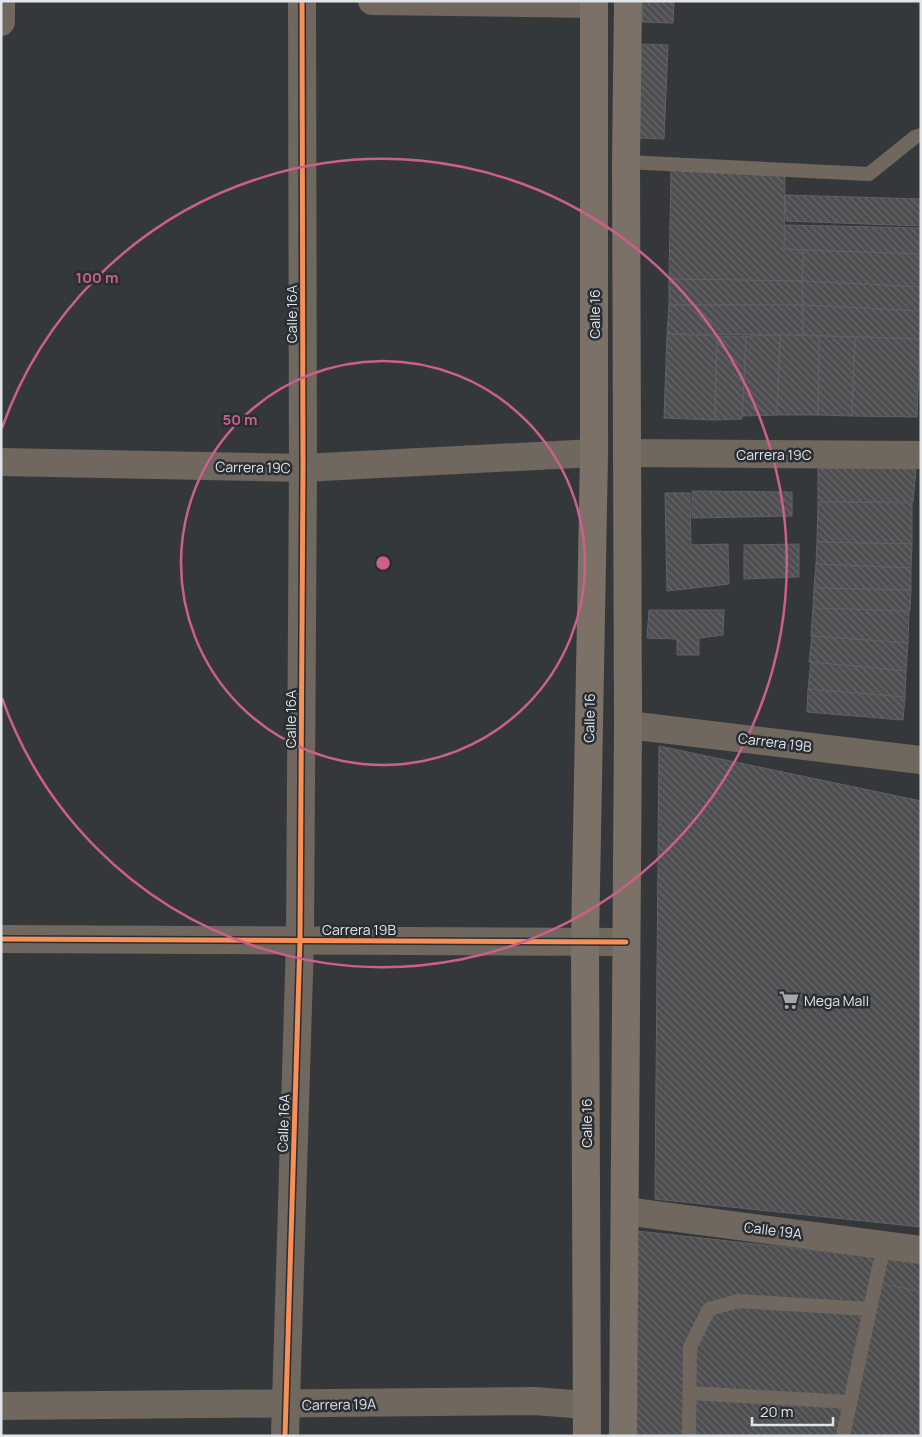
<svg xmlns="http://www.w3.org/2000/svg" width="922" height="1437" font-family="Manrope,sans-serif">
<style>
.building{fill:url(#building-back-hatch);stroke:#606164}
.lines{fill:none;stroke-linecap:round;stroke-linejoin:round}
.lane{stroke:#70675f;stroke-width:14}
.street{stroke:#70675f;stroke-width:28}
.secondary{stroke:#7c7166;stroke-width:28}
.cycleway-casing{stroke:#292e33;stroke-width:8}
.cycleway{stroke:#f78f57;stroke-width:5}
.ring{fill:none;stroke:#cd5f8c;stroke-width:2.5}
.labels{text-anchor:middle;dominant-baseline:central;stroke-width:5;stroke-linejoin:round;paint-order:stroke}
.street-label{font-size:14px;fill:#e1e4e8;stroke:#292e33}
.poi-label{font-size:14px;fill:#e1e4e8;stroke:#292e33;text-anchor:start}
.centre{fill:#cd5f8c;stroke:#292e33;stroke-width:2.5}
.ring-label{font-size:15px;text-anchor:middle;font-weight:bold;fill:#cd5f8c;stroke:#292e33;stroke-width:5;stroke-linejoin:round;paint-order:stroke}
</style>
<defs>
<pattern id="building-back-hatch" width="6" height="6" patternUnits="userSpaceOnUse" patternTransform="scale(1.25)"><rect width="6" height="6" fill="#4e4e51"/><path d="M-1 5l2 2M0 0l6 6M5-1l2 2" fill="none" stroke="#67676a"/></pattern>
</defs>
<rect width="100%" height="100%" fill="#35383b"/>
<g class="building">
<path d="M643,1H674L673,23L642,22Z"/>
<path d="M642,44L668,45L664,139L638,138Z"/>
<path d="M671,169L785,170L784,249L804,250L802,281L669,279Z"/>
<path d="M785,195L921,199V226L786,221Z"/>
<path d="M785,225L921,228V254L784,249Z"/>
<path d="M804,250L921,254V287L802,281Z"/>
<path d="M669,279L802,281L803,305H669Z"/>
<path d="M802,281L921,287L920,311L803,305Z"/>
<path d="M669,305H803V335L667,334Z"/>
<path d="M803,305L920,311V339L803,335Z"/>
<path d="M667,334L717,336L715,420L664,418Z"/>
<path d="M780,335L819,336L818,415H777Z"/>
<path d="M780,335L777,415L742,416L746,336Z"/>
<path d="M717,336H746L742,419L715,420Z"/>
<path d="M819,336L855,337L852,416L818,415Z"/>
<path d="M855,337L920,339L917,417L852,416Z"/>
<path d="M818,468L916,469L913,502H818Z"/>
<path d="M692,491L792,492V516L692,518Z"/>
<path d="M665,493H690L691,545L728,544L729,584L667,591Z"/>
<path d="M818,502L912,503V544L817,542Z"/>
<path d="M817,542L912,544L911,568L816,564Z"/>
<path d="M799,544V577L744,579V545Z"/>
<path d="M816,564L911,568V590L814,588Z"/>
<path d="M814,588L911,590L910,611L813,608Z"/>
<path d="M813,608L909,611L908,643L811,636Z"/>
<path d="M649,610H724L723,635L699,638V655H677V639L647,638Z"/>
<path d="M812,636L908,643L906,671L809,662Z"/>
<path d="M811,662L906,671L905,697L808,689Z"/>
<path d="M808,689L905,697L903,720L807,712Z"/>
<path d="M659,746L921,801V1227L655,1199Z"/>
<path d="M628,1230L921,1262V1436H629Z"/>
<path d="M880,1283L921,1292V1436H849Z"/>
</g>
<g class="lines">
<g class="lane">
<path d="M626,162L869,174L915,137L921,135"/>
<path d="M870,1309L884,1245"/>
<path d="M690,1393L850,1402"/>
<path d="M689,1436L690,1347L709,1309L738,1301L870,1309L843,1436"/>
</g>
<g class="street">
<path d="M372,1L594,4"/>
<path d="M1,22V1"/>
<path d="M628,453L921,455"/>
<path d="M1,462L303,468L594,453"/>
<path d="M628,725L921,760"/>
<path d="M1,939L626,942"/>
<path d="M625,1211L921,1250"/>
<path d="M1,1406L534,1401L586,1405"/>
<path d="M285,1436L300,940L303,468L302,1"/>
</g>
<g class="secondary">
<path d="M587,1436L585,942L594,453V1"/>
<path d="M623,1436L628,725L626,162L628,1"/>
</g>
<defs>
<g id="cycleway">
<path d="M1,939L626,942"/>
<path d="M285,1436L300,940L303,468L302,1"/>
</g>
</defs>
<use href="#cycleway" class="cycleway-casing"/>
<use href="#cycleway" class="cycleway"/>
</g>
<g class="ring">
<circle cx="383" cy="563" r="202"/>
<path d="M2 428A404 404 0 1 1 2 698"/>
</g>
<defs>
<symbol id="supermarket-bare" viewBox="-9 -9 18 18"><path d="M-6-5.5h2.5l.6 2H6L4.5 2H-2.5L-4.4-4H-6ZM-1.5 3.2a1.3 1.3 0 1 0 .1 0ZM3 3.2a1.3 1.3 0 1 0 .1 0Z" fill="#a5a8ab" stroke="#292e33" stroke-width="2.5" paint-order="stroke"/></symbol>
</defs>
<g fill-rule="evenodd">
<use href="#supermarket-bare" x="775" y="986" width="28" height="28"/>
</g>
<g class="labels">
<g class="street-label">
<text transform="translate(291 314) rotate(-90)">Calle 16A</text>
<text transform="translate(594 314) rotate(-90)">Calle 16</text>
<text x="774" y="454">Carrera 19C</text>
<text transform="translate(253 467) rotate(1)">Carrera 19C</text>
<text transform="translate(589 718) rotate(-89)">Calle 16</text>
<text transform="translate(290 719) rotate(-90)">Calle 16A</text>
<text transform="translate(775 742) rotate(7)">Carrera 19B</text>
<text x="359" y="929">Carrera 19B</text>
<text transform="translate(283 1123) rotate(-88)">Calle 16A</text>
<text transform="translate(586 1123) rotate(-90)">Calle 16</text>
<text transform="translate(773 1230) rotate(7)">Calle 19A</text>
<text transform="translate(339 1404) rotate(-1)">Carrera 19A</text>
</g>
<g class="poi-label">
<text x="804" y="1000">Mega Mall</text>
</g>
</g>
<circle cx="383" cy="563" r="8" class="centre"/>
<g class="ring-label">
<text x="97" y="283">100 m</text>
<text x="240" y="425">50 m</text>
</g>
<rect width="922" height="1437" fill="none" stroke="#e1e4e8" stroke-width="5"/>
<path d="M752 1417v8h81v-8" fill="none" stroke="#e1e4e8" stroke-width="2.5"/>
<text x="760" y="1417" font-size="15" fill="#e1e4e8" stroke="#292e33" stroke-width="4" paint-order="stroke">20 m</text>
</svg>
